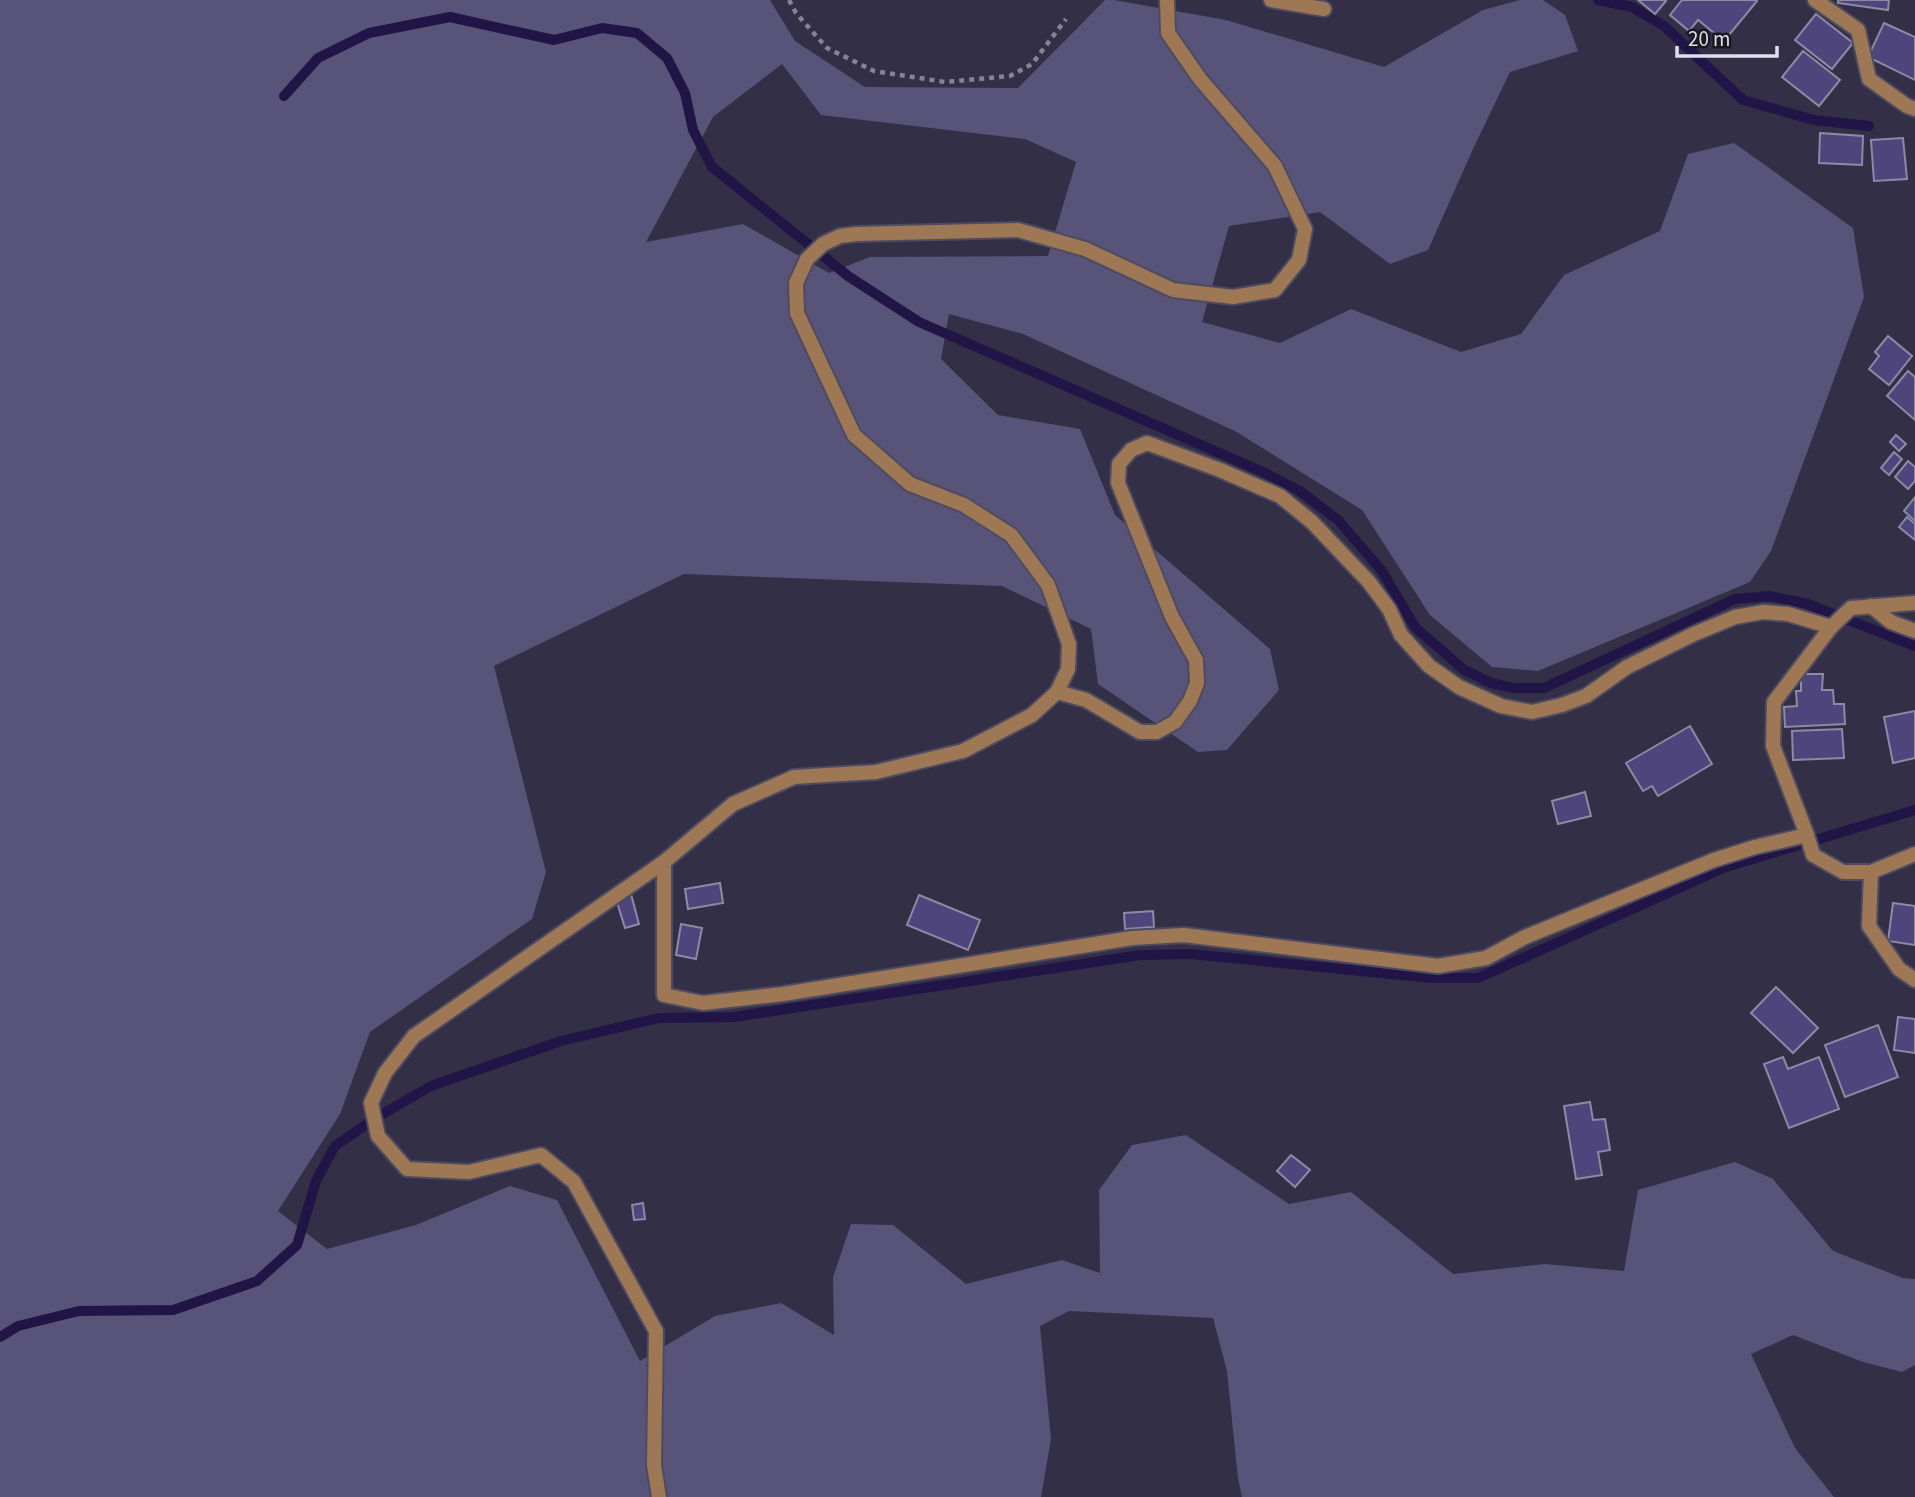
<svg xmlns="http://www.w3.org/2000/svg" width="1915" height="1497" font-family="'Source Sans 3',sans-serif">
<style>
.green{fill:#585378;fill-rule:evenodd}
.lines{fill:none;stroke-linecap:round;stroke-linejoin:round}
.stream{stroke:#211447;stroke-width:10}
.building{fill:#4e457d;stroke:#8c8aa4;stroke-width:2}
.street-casing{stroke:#4e4b61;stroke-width:18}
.path{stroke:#858396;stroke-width:4.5;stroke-dasharray:5 5;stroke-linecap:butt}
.street{stroke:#9e7755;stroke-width:14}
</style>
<rect width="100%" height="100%" fill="#322f46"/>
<path class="green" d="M0,0H770L795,41L865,87L1018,88L1105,0H1114L1226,20L1384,67L1483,10L1520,0H1543L1565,15L1578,51L1510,72L1473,149L1428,250L1390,264L1320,212L1229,226L1202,322L1280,343L1351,309L1461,352L1521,334L1564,275L1660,231L1688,154L1734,143L1853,228L1864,297L1771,551L1750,582L1538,671L1492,667L1430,615L1362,510L1235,431L1023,334L949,314L941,359L998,415L1080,429L1115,515L1270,649L1279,690L1227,750L1198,752L1098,684L1091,629L1002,586L684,574L494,666L546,872L532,919L370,1032L340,1114L278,1211L327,1249L416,1225L510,1186L557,1200L640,1361L715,1316L781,1303L834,1335L833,1277L851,1224L893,1225L966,1284L1062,1260L1100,1273L1099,1190L1132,1145L1186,1135L1289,1204L1351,1192L1453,1274L1545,1264L1624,1271L1638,1190L1735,1162L1773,1179L1833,1251L1903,1278L1915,1279V1365L1902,1372L1863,1362L1793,1335L1751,1354L1795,1448L1834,1497H1242L1238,1479L1227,1371L1213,1318L1069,1311L1040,1326L1051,1439L1041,1497H0ZM782,64L821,115L1025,139L1076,162L1048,256L870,257L829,273L743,224L646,242L713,117Z"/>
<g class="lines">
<g class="stream">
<path d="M1598,0L1632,7L1664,26L1743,100L1814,120L1869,126"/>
<path d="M284,96L318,58L369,33L450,17L554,40L602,28L637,33L667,58L685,93L693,130L712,167L848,276L919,322L1263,472L1300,491L1338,520L1382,571L1415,627L1463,669L1491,683L1513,688H1544L1735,599L1769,596L1808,604L1915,646"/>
<path d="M0,1337L18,1326L79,1311L173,1310L257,1281L297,1245L316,1181L335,1146L374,1119L431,1086L561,1041L659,1018L734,1017L1140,955L1191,954L1431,978H1478L1726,867L1915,810"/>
</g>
</g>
<g class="building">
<path d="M1638,0H1665L1666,1L1655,14Z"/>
<path d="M1682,0H1756L1757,1L1724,41L1698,20L1689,31L1670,15Z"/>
<path d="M1838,0H1889L1888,10L1838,3Z"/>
<path d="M1816,14L1853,43L1832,69L1795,40Z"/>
<path d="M1884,23L1915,37V80L1868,57Z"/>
<path d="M1803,51L1840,80L1819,106L1782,77Z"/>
<path d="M1820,133L1863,136L1862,165L1819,163Z"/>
<path d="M1903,138L1907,179L1874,181L1871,140Z"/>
<path d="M1888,336L1912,356L1889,385L1869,369L1879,356L1875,352Z"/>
<path d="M1908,371L1915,377V420L1887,396Z"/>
<path d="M1896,435L1906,444L1899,451L1890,442Z"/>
<path d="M1894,452L1902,459L1889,475L1881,468Z"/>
<path d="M1908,461L1915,467V481L1908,489L1895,477Z"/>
<path d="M1915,497V521L1904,511Z"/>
<path d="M1907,517L1915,524V540L1899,527Z"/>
<path d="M1801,674H1823L1822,690H1833L1834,704H1844L1845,724L1785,727L1784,707L1797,706L1796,691H1801Z"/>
<path d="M1915,711V758L1893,763L1884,717Z"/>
<path d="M1690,726L1712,764L1658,796L1652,786L1643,791L1626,763Z"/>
<path d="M1842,729L1844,758L1793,760L1792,731Z"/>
<path d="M1585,792L1591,816L1558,824L1552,801Z"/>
<path d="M720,883L723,903L688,909L685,889Z"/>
<path d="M631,894L639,924L625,928L616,899Z"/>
<path d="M919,895L980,920L968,950L907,925Z"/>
<path d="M1893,903L1915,906V945L1888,941Z"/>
<path d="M1153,911L1154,927L1125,929L1124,913Z"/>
<path d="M681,924L702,928L696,959L676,955Z"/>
<path d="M1776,987L1818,1028L1793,1053L1751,1013Z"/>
<path d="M1898,1017L1915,1019V1053L1894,1050Z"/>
<path d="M1878,1025L1898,1077L1845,1097L1825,1045Z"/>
<path d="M1783,1057L1788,1069L1819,1057L1839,1109L1789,1128L1764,1064Z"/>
<path d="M1590,1102L1593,1120L1605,1119L1610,1150L1598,1152L1602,1175L1576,1179L1564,1106Z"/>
<path d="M1291,1155L1310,1170L1295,1187L1277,1171Z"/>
<path d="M643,1203L645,1219L634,1220L632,1205Z"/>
</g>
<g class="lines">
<defs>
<g id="street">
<path d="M1271,0L1324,9"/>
<path d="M1815,0L1858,30L1869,79L1907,106L1915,109"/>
<path d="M1915,603L1851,608L1831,627L1774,702L1773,746L1807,835L1813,855L1843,872H1871L1915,854"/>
<path d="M1871,606L1891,622L1915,631"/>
<path d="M1057,692L1086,700L1140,732H1157L1175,722L1190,701L1197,683L1196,660L1172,617L1118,483L1119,464L1131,450L1147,443L1220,470L1280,496L1312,522L1369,582L1389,609L1401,635L1429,666L1459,687L1501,706L1532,712L1562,705L1586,696L1627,667L1694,634L1735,617L1763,612L1788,614L1831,627"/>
<path d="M664,862V995L703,1003L783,994L1132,938L1184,935L1438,966L1486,958L1525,937L1714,860L1755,847L1807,835"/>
<path d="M1871,872L1869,926L1899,969L1915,980"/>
<path d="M659,1497L654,1465L656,1331L574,1182L541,1155L469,1172L407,1169L378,1136L371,1103L385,1073L414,1036L664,862L733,804L794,777L876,772L963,751L1032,715L1057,692L1068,669L1069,644L1048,585L1011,535L964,505L910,484L854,435L797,313L796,283L807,259L823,244L840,236L856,234L1018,230L1085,249L1173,290L1233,297L1275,290L1299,260L1305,229L1275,166L1200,79L1168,33L1167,0"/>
</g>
</defs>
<use href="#street" class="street-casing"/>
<path class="path" d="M789,0L796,13L827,48L874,71L945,82L1010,76L1032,64L1066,19"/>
<use href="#street" class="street"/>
</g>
<path d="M1677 46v10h100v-10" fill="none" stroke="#e0deed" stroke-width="3.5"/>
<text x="1688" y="46" font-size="21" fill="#e0deed" stroke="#1a1923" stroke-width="5" paint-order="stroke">20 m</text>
</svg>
